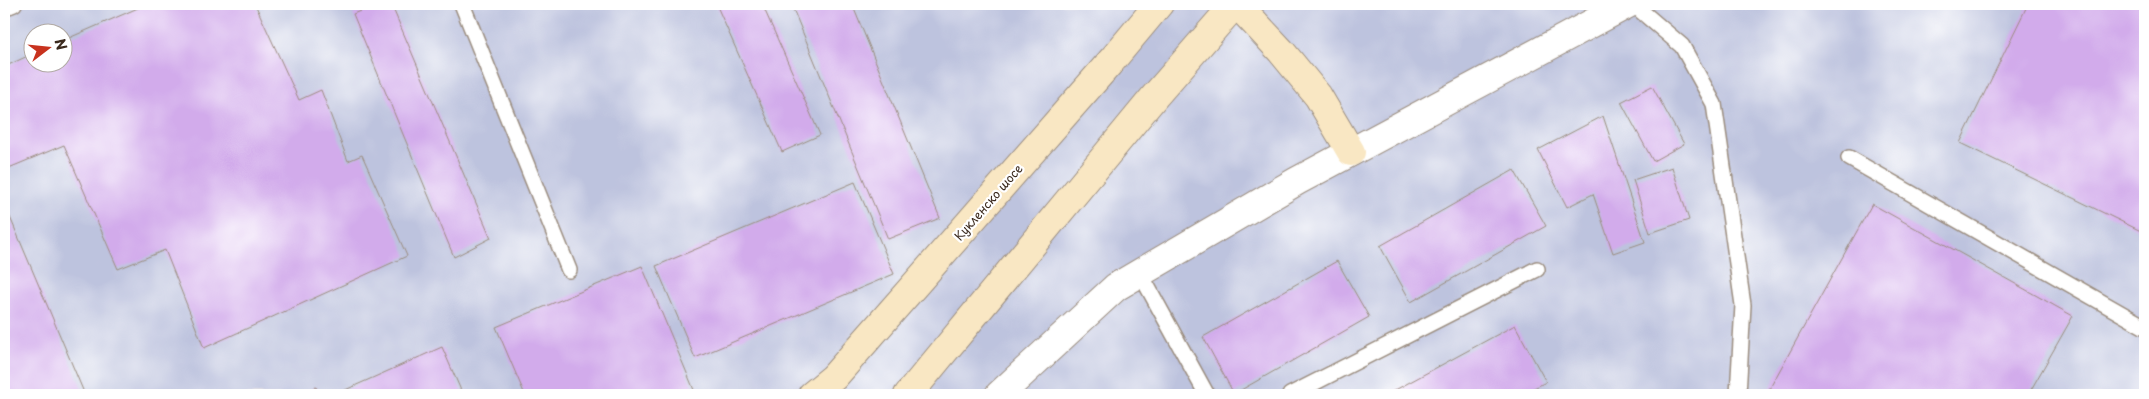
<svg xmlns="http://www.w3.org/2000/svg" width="2149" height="399" font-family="'Playpen Sans',sans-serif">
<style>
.industrial{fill:#bdc3de;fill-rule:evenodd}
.building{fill:#d2abeb}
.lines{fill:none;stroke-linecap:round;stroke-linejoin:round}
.lane-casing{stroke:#9a8c7e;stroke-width:18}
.street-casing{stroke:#9a8c7e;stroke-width:30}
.secondary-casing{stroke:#9a8c7e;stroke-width:30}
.lane{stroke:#fff;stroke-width:15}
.street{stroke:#fff;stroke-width:28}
.secondary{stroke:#f9e7c3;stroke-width:28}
.labels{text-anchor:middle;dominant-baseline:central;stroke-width:4.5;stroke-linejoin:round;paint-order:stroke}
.street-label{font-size:12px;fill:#3b2a1e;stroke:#fff}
</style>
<rect width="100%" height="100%" fill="#fff"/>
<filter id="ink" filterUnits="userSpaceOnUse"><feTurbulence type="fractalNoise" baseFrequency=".02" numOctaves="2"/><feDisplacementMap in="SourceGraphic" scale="10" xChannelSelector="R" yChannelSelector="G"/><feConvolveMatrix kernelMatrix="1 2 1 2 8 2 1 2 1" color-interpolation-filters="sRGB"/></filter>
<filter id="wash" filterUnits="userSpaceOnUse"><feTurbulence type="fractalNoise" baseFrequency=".0096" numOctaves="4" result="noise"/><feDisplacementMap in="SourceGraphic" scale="20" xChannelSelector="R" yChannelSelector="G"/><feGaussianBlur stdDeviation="1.12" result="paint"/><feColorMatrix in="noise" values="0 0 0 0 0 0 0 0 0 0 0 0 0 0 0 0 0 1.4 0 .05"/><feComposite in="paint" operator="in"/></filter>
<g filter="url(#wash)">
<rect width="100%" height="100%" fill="#f9edde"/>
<path class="industrial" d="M4,4H2145V395H4ZM32,32H62V62H32Z"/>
<g id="blocks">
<g class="building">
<path d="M147,4H255L299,100L321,90L348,161L362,155L407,256L204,348L165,250L118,269L64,145L4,170V67L32,54V62H62V41Z"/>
<path d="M377,4H391L491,238L454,257L353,14Z"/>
<path d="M716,4H762L820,135L782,152Z"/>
<path d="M791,4H852L940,218L888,239Z"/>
<path d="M2028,4H2145V233L1960,143Z"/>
<path d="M1652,86L1684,144L1653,161L1621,102Z"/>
<path d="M1603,116L1645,242L1613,253L1593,194L1567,207L1538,150Z"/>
<path d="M1672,167L1689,220L1650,233L1633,180Z"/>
<path d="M1514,170L1546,226L1411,302L1380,246Z"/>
<path d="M855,182L894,274L695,358L656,266Z"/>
<path d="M4,203L85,395H4Z"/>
<path d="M1872,204L2073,316L2028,395H1766Z"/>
<path d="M1337,261L1369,317L1234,394L1203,337Z"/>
<path d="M642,266L694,390L681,395H525L496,327Z"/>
<path d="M1515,325L1546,382L1520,395H1386Z"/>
<path d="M442,347L463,395H334Z"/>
<path d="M316,387L319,395H299Z"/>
</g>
</g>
</g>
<g filter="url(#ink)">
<use href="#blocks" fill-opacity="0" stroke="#9a8c7e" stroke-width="1"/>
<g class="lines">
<defs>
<g id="lane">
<path d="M462,4L569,270"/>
<path d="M1633,4L1682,46L1714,104L1743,305L1738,395"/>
<path d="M4,8L14,4"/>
<path d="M1849,158L2145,327"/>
<path d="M1140,273L1207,395"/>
<path d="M1290,395L1537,269"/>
</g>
<path id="street" d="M999,395L1116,287L1297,181L1628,4"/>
<g id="secondary">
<path d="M1237,4L1281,51L1318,96L1351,152"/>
<path d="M812,395L834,377L1113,59L1159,4"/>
<path d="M908,395L1155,96L1235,4"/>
</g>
</defs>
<use href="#lane" class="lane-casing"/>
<use href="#street" class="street-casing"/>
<use href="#secondary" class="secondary-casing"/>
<use href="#lane" class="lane"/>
<use href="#street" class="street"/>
<use href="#secondary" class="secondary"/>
</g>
</g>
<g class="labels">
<g class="street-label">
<text transform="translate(988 202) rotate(-49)">Кукленско шосе</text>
</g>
</g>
<rect width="2149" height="399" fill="none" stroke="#fff" stroke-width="20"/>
<g transform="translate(48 48) rotate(74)"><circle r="24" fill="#ffffff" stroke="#b1aaa5"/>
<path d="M0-4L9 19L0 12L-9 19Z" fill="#c8321e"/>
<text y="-8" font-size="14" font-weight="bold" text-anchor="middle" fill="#3b2a1e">N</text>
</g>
</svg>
